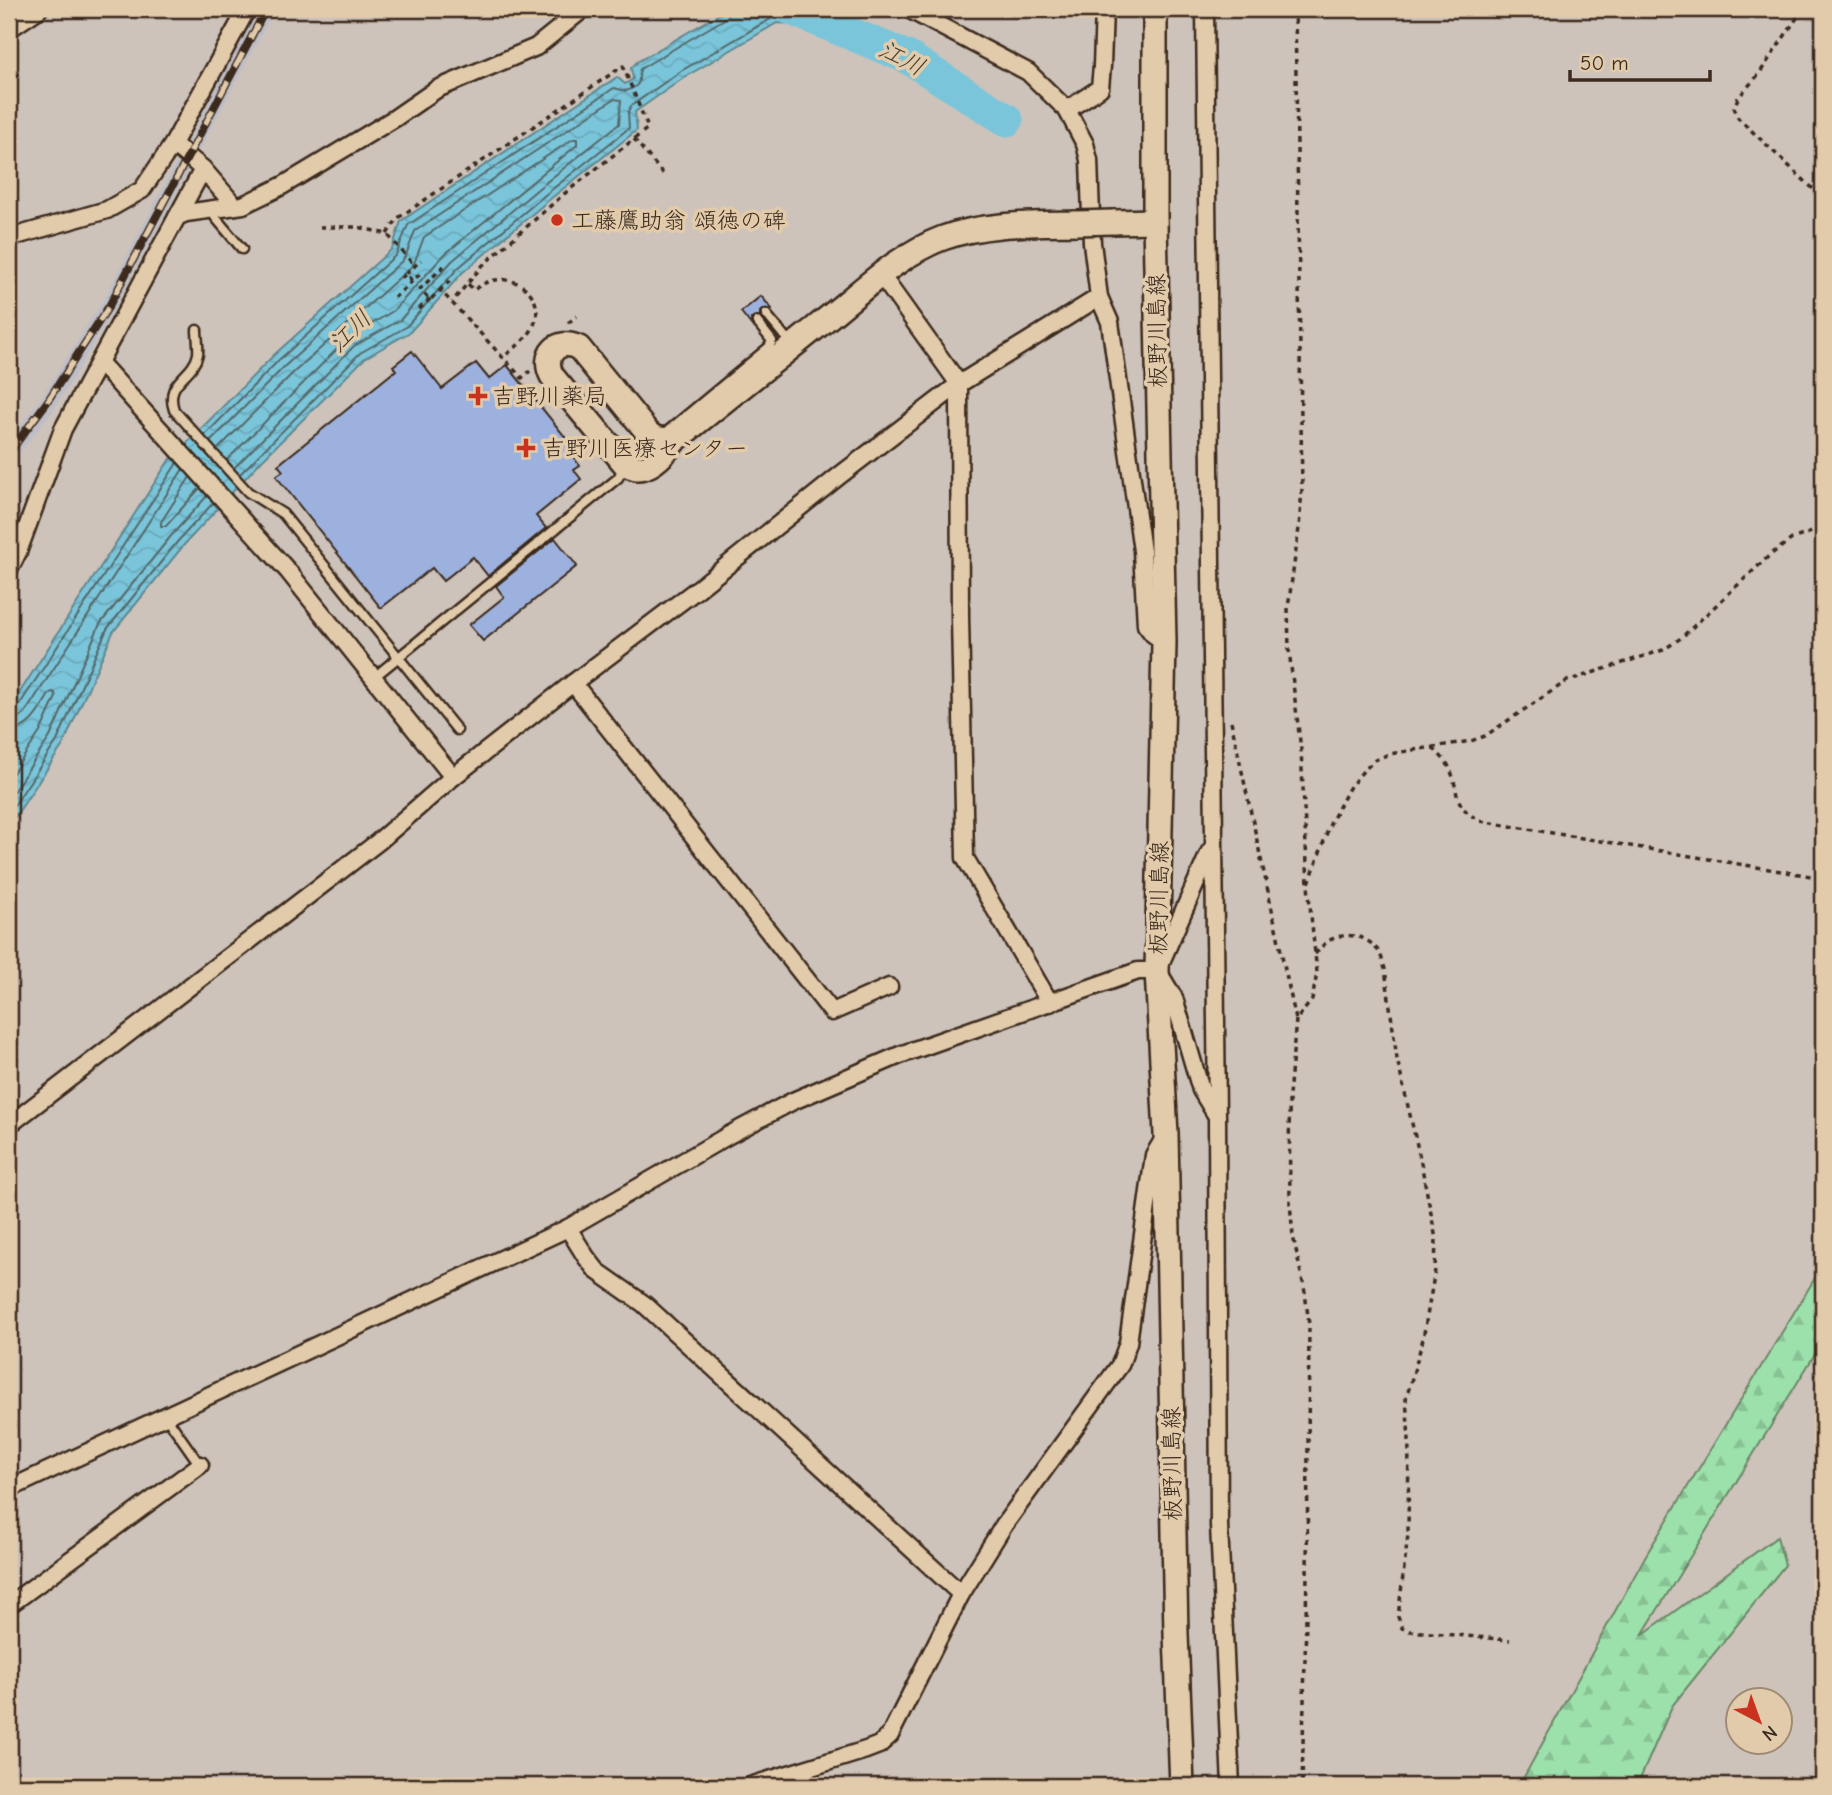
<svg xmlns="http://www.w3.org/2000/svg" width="1832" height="1795" font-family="'Comic Neue','Klee One',sans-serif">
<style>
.built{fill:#bfbec6}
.forest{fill:url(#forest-firs);stroke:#6c8665;stroke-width:2}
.water{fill:url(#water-waves);stroke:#61878f;stroke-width:2}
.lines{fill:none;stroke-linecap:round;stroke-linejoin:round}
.shore{stroke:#546869;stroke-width:2}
.river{stroke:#7ac5da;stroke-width:33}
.building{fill:#9db1df;stroke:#3b2a1e;stroke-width:2}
.lane-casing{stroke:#3b2a1e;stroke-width:13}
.street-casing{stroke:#3b2a1e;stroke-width:21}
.secondary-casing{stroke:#3b2a1e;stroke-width:28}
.path{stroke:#3b2a1e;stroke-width:3.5;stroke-dasharray:5 5;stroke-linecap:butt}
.lane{stroke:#e2cbab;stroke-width:8}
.street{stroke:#e2cbab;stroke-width:16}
.secondary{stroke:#e2cbab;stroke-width:23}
.rail-casing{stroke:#3b2a1e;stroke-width:8}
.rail{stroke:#e2cbab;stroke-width:5;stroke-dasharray:16;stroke-linecap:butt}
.secondary-bridge-casing{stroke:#3b2a1e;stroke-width:28;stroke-linecap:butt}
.secondary-bridge{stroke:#e2cbab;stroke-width:23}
.poi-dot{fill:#c8321e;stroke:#e2cbab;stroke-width:2.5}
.labels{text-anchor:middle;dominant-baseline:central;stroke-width:7;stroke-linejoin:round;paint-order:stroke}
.poi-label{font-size:23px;fill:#3b2a1e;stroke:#e2cbab;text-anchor:start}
.street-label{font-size:23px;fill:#3b2a1e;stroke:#e2cbab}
.water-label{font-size:24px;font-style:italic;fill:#413a31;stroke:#e2cbab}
</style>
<defs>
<pattern id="forest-firs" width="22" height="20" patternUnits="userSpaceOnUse" patternTransform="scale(1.75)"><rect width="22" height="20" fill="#9ce1ac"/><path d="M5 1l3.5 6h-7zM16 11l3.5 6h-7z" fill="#87c194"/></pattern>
<pattern id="water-waves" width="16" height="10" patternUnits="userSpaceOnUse" patternTransform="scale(1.75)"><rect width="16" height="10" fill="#7ac5da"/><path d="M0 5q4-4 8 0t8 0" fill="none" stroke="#6aa9bb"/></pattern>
</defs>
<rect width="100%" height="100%" fill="#cdc3bb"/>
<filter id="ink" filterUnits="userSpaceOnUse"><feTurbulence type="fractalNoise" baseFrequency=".0143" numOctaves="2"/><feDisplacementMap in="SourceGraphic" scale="14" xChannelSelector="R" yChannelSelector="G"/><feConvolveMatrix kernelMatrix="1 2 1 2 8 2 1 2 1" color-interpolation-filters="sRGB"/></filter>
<g filter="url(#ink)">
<path class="built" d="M258,9H275L114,310L55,408L9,466V441L41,398L103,301Z"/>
<path class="forest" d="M1823,1265V1341L1642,1635L1777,1537L1785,1565L1672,1706L1637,1786H1519L1646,1555Z"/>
<path class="water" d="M728,9H832L883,39L876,53L813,26L777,23L685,77L635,112L637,130L549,200L462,273L410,332L365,358L261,461L183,546L113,632L63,745L9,826V709L168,462L275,354L392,249L401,221L617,77L625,84L633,79L631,68L637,62Z"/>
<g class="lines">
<g class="shore">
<path d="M205,435L280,359L396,255L408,225L614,88L626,91C644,84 637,82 640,69L726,18L729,14L730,9"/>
<path d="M210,442L286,365L402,261L406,255L415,231L614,99L621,100L619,124L539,188L452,261L400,320L354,346L234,468"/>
<path d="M217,450L293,373L410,268L415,261L424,237L573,139H577V145L445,254L393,311L347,339L227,460"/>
<path d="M240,474L360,353L406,327L458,268L545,195L629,128L628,112L631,106L681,71L774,17L815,19L840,30L843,29L844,25L832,17L830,9"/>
<path d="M190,477L161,522V526H166L200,488"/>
<path d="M9,711H14L18,707L177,463"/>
<path d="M9,720L18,718L25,713L183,469"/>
<path d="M9,731C31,730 39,710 50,693L53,692L55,693L56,697L40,732L9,779"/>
<path d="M9,798L50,737L100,624L171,536L207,496"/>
<path d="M9,813L57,741L107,629L178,541L213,503"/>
</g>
<path class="river" d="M791,9L907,57L1007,120"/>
</g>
<g class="building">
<path d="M761,296L772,309H762L760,312V316H755L751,319L752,326L741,312Z"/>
<path d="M412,351L442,389L476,363L489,379L507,365L579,454L574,458L580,466L574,470L581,479L536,516L546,528L488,576L473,557L443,581L432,568L381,608L276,476L283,471L278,465L396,370L393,366Z"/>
<path d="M555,538L577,566L483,641L469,625L504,597L496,586Z"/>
</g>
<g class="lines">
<defs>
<g id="lane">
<path d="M213,210L215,217L242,249"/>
<path d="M766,314L791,344"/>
<path d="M197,330C197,337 199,347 198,354C193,378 164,380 174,410L248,492L283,514L457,730"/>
<path d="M664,434L769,347L772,341L757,322"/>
<path d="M373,678L618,478L624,467"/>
<path d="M165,1415L200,1465"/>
</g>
<g id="street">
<path d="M908,9L1028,72L1067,110L1085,144L1089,160L1092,243L1099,297L1110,322L1142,551L1146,625L1153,634L1164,642"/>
<path d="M1205,9L1217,1116L1219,1525L1231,1786"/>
<path d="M9,29L39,9"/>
<path d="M1067,110L1100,88L1102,66L1104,9"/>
<path d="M173,144L203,169L235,206"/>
<path d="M177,217L203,169"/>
<path d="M9,238L107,210L142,190L173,144L247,9"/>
<path d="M881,275L959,384L960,617L965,858L1050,1003"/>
<path d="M99,362L288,571L453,777"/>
<path d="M9,570L18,552L63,429L177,217L186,213L243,205L282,186L395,118L437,89L536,47L583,9"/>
<path d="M573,683L832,1012L889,987"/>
<path d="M1161,962L1210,851"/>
<path d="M1159,973L1174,998L1201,1090L1215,1113"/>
<path d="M9,1125L378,842L453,777L573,683L699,588L839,476L959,384L1099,297"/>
<path d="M568,1228L586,1257L597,1271L644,1304L961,1594"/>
<path d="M9,1489L568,1228L729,1135L793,1101L900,1055L1138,971H1157"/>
<path d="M9,1605L200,1465"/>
<path d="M750,1786L866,1750L879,1745L890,1735L961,1594L1004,1525L1120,1365L1128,1343L1154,1155L1165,1137"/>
</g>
<g id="secondary">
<path d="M1155,9V221L1164,642L1157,971L1166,1134L1176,1634L1182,1786"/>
<path d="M1113,222L1155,221"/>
<path d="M674,441L655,438L648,433L579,348C558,337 541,355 552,376L625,464C627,465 635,468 637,468C652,469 666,452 674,441C726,400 777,358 829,317C865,288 900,254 943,238C985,223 1033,224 1076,223"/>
</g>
</defs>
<use href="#lane" class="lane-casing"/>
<use href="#street" class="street-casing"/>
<use href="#secondary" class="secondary-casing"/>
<g class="path">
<path d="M1295,9L1302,489L1299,528L1288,608L1289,650L1301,750L1308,883"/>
<path d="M1803,9L1759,74L1738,98L1734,107L1738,118L1823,198"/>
<path d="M634,139L664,175"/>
<path d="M320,227H358L387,234L414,265"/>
<path d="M387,234L398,218L623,66L648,128L564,194L483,265L452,302"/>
<path d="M444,266L420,289L430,300L440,290L522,378L530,371"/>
<path d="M406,274L421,260"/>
<path d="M401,278L406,274L413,282"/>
<path d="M468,284L474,290C506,263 550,293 533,327C527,340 513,349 502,358"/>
<path d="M439,291L451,280"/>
<path d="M394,298L421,273"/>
<path d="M419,309L431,298"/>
<path d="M568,323L577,316"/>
<path d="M1231,721L1296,1020L1312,1000L1317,973L1308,886L1330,824L1349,788L1363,771L1375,760L1389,754L1471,741L1485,736L1567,681L1663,650L1681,638L1770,555L1792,539L1823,528"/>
<path d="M1433,748C1438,753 1444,759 1448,765C1461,789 1449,804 1480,821L1823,878"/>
<path d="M1315,954C1319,950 1323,945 1327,942C1344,930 1368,935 1379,952C1382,957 1383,963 1385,969L1397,1059L1420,1158L1436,1239L1435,1270L1423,1339L1406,1399L1409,1439L1408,1535L1398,1617L1402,1628L1410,1631L1510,1640"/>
<path d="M1296,1020L1289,1096L1290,1203L1293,1236L1305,1292L1309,1325L1307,1575L1302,1786"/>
</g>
<use href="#lane" class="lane"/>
<use href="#street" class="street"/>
<use href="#secondary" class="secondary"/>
<defs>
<path id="rail" d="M9,453L47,402L109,306L266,9"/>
</defs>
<use href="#rail" class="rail-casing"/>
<use href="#rail" class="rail"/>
<defs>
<path id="secondary-bridge" d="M1076,223L1113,222"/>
</defs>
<use href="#secondary-bridge" class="secondary-bridge-casing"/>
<use href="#secondary-bridge" class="secondary-bridge"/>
</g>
</g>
<g class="poi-dot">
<circle cx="557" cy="220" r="7"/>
<path d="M474.5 385.5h7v7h7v7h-7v7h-7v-7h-7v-7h7z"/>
<path d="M522.5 437.5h7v7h7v7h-7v7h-7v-7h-7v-7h7z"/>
</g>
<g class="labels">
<g class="poi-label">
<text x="571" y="220">工藤鷹助翁 頌徳の碑</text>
<text x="492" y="396">吉野川薬局</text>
<text x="542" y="448">吉野川医療センター</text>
</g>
<g class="street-label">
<text transform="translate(1157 331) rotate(-91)">板野川島線</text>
<text transform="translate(1159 898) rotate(-89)">板野川島線</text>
<text transform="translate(1172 1464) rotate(-91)">板野川島線</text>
</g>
<g class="water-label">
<text transform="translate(902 58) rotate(27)">江川</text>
<text transform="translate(350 331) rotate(-44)">江川</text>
</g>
</g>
<rect width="1832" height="1795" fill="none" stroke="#e2cbab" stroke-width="35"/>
<rect x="18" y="18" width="1797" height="1760" fill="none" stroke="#3b2a1e" stroke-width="2.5" filter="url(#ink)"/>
<g transform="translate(1759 1721) rotate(139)"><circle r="33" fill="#e2cbab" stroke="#9f8b73" stroke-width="2"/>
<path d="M0-5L12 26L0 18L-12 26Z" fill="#c8321e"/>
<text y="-10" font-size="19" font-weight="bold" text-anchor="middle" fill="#3b2a1e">N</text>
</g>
<path d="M1570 70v10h140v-10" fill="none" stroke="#3b2a1e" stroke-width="3.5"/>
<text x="1580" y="70" font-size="21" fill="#3b2a1e" stroke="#e2cbab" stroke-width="5" paint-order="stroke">50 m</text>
</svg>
